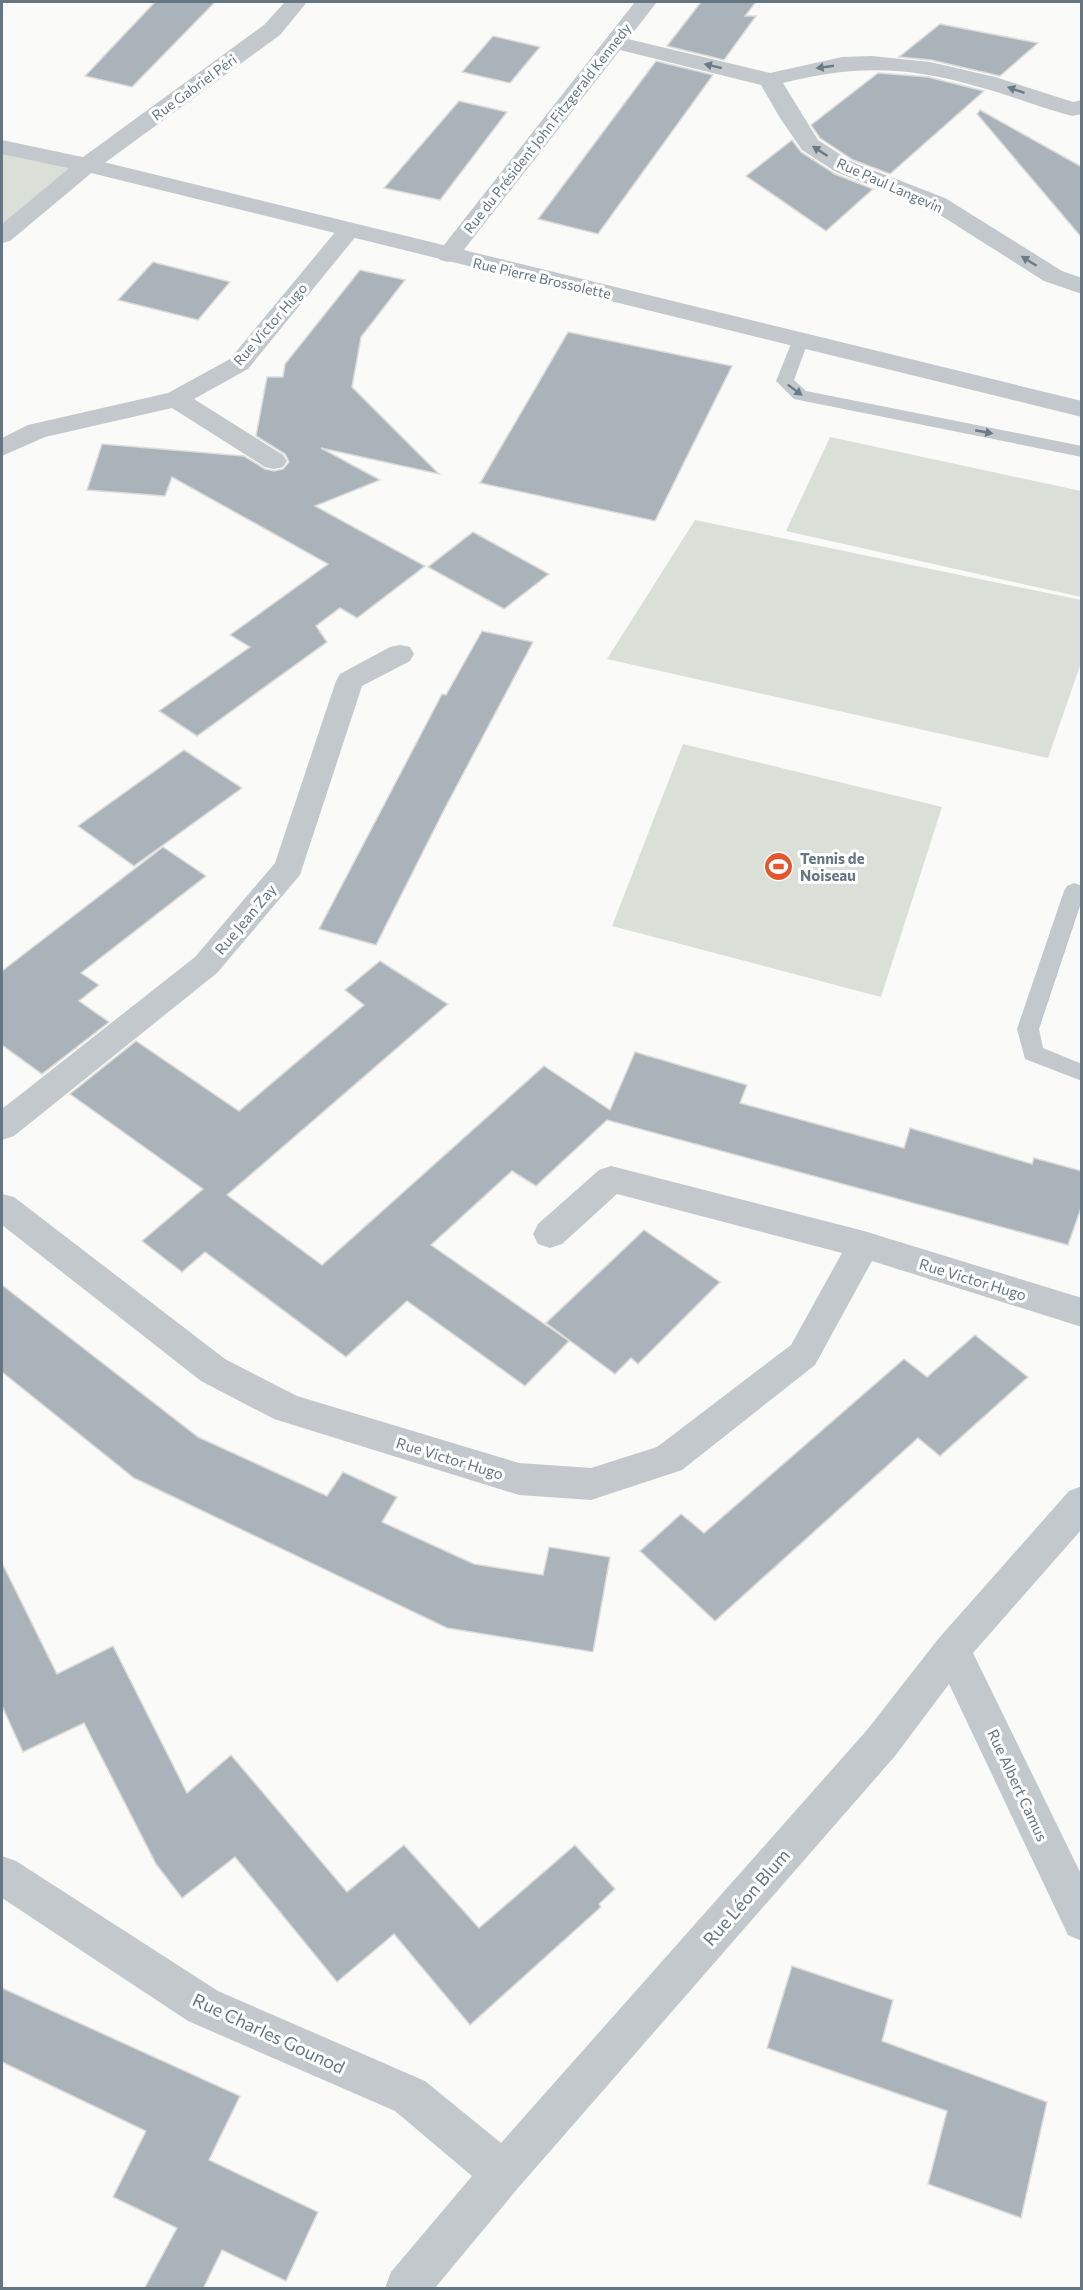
<svg xmlns="http://www.w3.org/2000/svg" width="1083" height="2290" font-family="Commissioner,sans-serif">
<style>
.green{fill:#dadfd7}
.building{fill:#aab3b9;stroke:#dcdcda;stroke-width:1.5}
.lines{fill:none;stroke-linecap:round;stroke-linejoin:round}
.service{fill:#c3c8cc;fill-rule:evenodd}
.minor{fill:#c3c8cc;fill-rule:evenodd}
.tertiary{fill:#c3c8cc;fill-rule:evenodd}
.oneway{fill:#6a7a87}
.labels{text-anchor:middle;dominant-baseline:central;stroke-width:6;stroke-linejoin:round;paint-order:stroke}
.far-street-label{font-size:14px;fill:#657683;stroke:#fff}
.poi-label{font-size:15px;font-weight:bold;fill:#657683;stroke:#fff;text-anchor:start}
.street-label{font-size:15px;fill:#657683;stroke:#fff}
.near-street-label{font-size:18px;fill:#657683;stroke:#fff}
</style>
<rect width="100%" height="100%" fill="#fafaf8"/>
<g class="green">
<path d="M2,147L87,165L2,236Z"/>
<path d="M830,437L1081,491V597L786,531Z"/>
<path d="M695,520L1081,600V663L1048,758L607,659Z"/>
<path d="M683,744L942,807L881,997L612,926Z"/>
</g>
<g class="building">
<path d="M155,2H215L132,87L85,76Z"/>
<path d="M701,2H756L745,16H756L724,60L667,46Z"/>
<path d="M940,24L1038,43L1000,76L931,60L899,57Z"/>
<path d="M493,36L540,47L510,83L462,72Z"/>
<path d="M656,61L713,75L598,234L538,219Z"/>
<path d="M878,73L928,77L984,91L890,174L853,160L820,138L811,125Z"/>
<path d="M459,101L507,112L440,200L384,188Z"/>
<path d="M980,110L1082,167V238L977,114Z"/>
<path d="M792,140L801,152L835,174L873,189L826,231L746,176Z"/>
<path d="M153,262L219,279L230,282L198,320L118,300Z"/>
<path d="M360,270L405,280L361,337L352,387L439,474L321,448L380,480L315,506L425,566L357,618L340,608L316,626L327,642L197,736L159,711L250,647L230,635L328,564L172,477L165,496L87,490L102,444L244,456L265,469L274,471L283,469L289,462L285,454L256,436L267,377H283L285,364Z"/>
<path d="M568,332L732,366L655,521L480,483Z"/>
<path d="M473,532L549,574L504,609L428,567Z"/>
<path d="M482,631L533,642L445,808L376,945L319,929L442,694L446,695Z"/>
<path d="M184,750L242,788L134,866L78,826Z"/>
<path d="M163,847L206,876L81,973L99,985L79,1001L109,1022L42,1074L2,1045V971Z"/>
<path d="M380,961L448,1004L227,1195L322,1265L544,1066L610,1110L635,1052L747,1085L740,1103L904,1148L910,1128L1032,1164L1034,1158L1082,1171V1205L1068,1245L607,1120L536,1186L512,1171L431,1245L569,1341L525,1386L407,1301L346,1357L205,1252L182,1272L142,1241L203,1189L70,1094L136,1041L239,1111L364,1005L345,990Z"/>
<path d="M644,1230L720,1282L638,1364L631,1358L615,1374L546,1323Z"/>
<path d="M2,1285L198,1437L327,1496L343,1472L397,1497L382,1522L474,1564L543,1575L549,1547L610,1557L593,1652L447,1628L134,1478L2,1372Z"/>
<path d="M975,1335L1028,1377L940,1456L918,1438L715,1621L640,1551L681,1514L704,1533L904,1359L927,1377Z"/>
<path d="M2,1563L57,1674L113,1646L187,1793L231,1755L347,1892L404,1845L479,1928L575,1845L615,1889L599,1904L601,1907L470,2025L394,1934L337,1982L235,1857L182,1898L156,1864L84,1723L23,1752L2,1706Z"/>
<path d="M792,1966L893,2000L882,2041L1047,2102L1021,2218L928,2184L947,2111L767,2048Z"/>
<path d="M2,1988L240,2096L209,2160L318,2212L286,2281L222,2250L203,2289H144L177,2228L113,2197L146,2131L2,2062Z"/>
</g>
<g class="lines">
<g class="service">
<path d="M801,334L807,335L809,339L794,380L806,391L1082,446V457L794,399L776,381L793,339L795,335Z"/>
<path d="M1074,883L1082,886V900L1039,1029L1043,1048L1082,1064V1081L1025,1059L1017,1029L1064,891L1067,886Z"/>
</g>
<g class="minor">
<path d="M285,2H307L280,35L95,170L10,241L2,243V224L79,160L264,25Z"/>
<path d="M635,2H657L628,39L770,73L842,57L872,56L930,62L995,77L1073,102L1082,100V114L1072,116C1041,108 1010,95 979,87C907,66 855,65 783,83L818,140L852,162L945,198L1062,271L1082,278V294L1044,281L929,208L836,172L802,150L780,118L761,85L620,50L456,260L448,262L440,260L436,255L440,250Z"/>
<path d="M349,223L357,225L361,230L248,369L194,399L283,455L287,461L283,467L274,469L265,467L172,408L45,437L2,456V438L28,425L168,393L230,359L341,225Z"/>
<path d="M400,645L410,647L414,654L410,661L362,686L300,875L217,973L14,1136L2,1140V1109L195,957L275,863L336,681L340,674L390,647Z"/>
<path d="M611,1166L864,1231L1082,1298V1327L872,1261L815,1365L682,1470L591,1500L519,1495L274,1419L201,1381L2,1225V1194L14,1197L225,1359L297,1396L519,1463L591,1468L657,1447L791,1345L842,1253L617,1194L562,1244L550,1248L538,1244L533,1234L538,1224L599,1170Z"/>
<path d="M1082,1486V1529L973,1653L1082,1876V1941L1068,1935L949,1684L895,1756L518,2188L435,2288H385L391,2272L472,2176L395,2111L188,2021L2,1898V1856L16,1861L218,1991L425,2081L501,2143L867,1730L939,1638L1069,1491Z"/>
</g>
<path class="tertiary" d="M2,140L87,158L1082,401V417L87,172L2,154Z"/>
</g>
<defs><path id="oneway-solid" d="M-6-.8H1V-3.2L6.5 0L1 3.2V.8H-6Z" transform="scale(1.5)"/></defs>
<g class="oneway">
<use href="#oneway-solid" transform="translate(713 66) rotate(-166)"/>
<use href="#oneway-solid" transform="translate(825 67) rotate(172)"/>
<use href="#oneway-solid" transform="translate(1016 90) rotate(-161)"/>
<use href="#oneway-solid" transform="translate(820 151) rotate(-147)"/>
<use href="#oneway-solid" transform="translate(1029 261) rotate(-148)"/>
<use href="#oneway-solid" transform="translate(795 390) rotate(37)"/>
<use href="#oneway-solid" transform="translate(984 432) rotate(11)"/>
</g>
<defs>
<symbol id="stadium-disc" viewBox="-11 -11 22 22"><circle r="9.5" fill="#e4572e" stroke="#fff"/><path d="M0-5a6.5 5 0 1 0 0 10a6.5 5 0 1 0 0-10ZM-3.5-1.8h7v3.6h-7Z" fill="#fff"/></symbol>
</defs>
<g fill-rule="evenodd">
<use href="#stadium-disc" x="762" y="850" width="33" height="33"/>
</g>
<g class="labels">
<g class="far-street-label">
<text transform="translate(194 87) rotate(-36)">Rue Gabriel Péri</text>
<text transform="translate(547 128) rotate(-52)">Rue du Président John Fitzgerald Kennedy</text>
<text transform="translate(890 185) rotate(24)">Rue Paul Langevin</text>
<text transform="translate(542 278) rotate(13)">Rue Pierre Brossolette</text>
<text transform="translate(270 324) rotate(-49)">Rue Victor Hugo</text>
</g>
<g class="poi-label">
<text x="800" y="858">Tennis de<tspan x="800" dy="17">Noiseau</tspan></text>
</g>
<g class="street-label">
<text transform="translate(245 919) rotate(-50)">Rue Jean Zay</text>
<text transform="translate(973 1279) rotate(17)">Rue Victor Hugo</text>
<text transform="translate(450 1458) rotate(17)">Rue Victor Hugo</text>
<text transform="translate(1018 1785) rotate(65)">Rue Albert Camus</text>
</g>
<g class="near-street-label">
<text transform="translate(746 1897) rotate(-49)">Rue Léon Blum</text>
<text transform="translate(269 2033) rotate(25)">Rue Charles Gounod</text>
</g>
</g>
<rect width="1083" height="2290" fill="none" stroke="#657683" stroke-width="6"/>
</svg>
